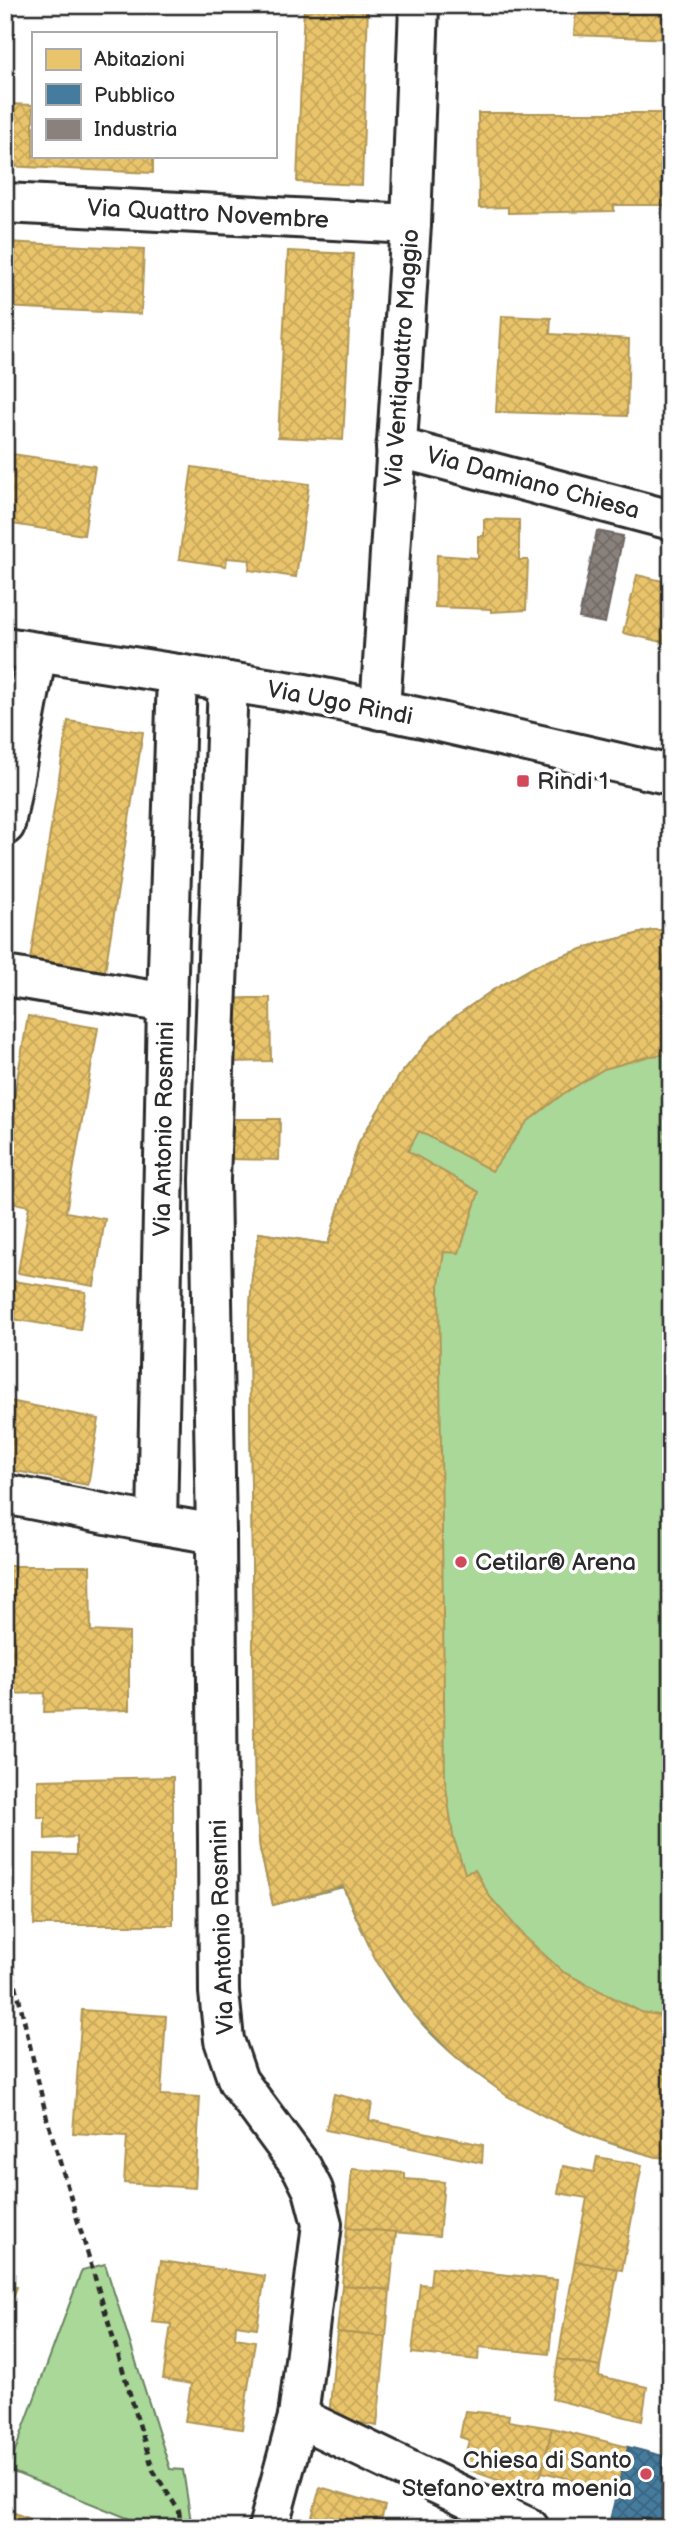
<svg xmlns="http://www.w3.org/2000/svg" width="676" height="2533" font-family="'Balsamiq Sans',sans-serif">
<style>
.grass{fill:#a9d898;stroke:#6a8262;stroke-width:2}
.homes{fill:url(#homes-cross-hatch);stroke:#b09657;stroke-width:2}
.public{fill:url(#public-cross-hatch);stroke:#3d637b;stroke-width:2}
.industry{fill:url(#industry-cross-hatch);stroke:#6e6764;stroke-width:2}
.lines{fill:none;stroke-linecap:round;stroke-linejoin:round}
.minor-casing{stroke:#2b2b2b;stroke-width:44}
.path{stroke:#2b2b2b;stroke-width:4.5;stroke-dasharray:7 5;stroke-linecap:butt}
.minor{stroke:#fff;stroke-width:38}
.poi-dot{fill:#d1495b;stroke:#fff;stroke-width:2.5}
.labels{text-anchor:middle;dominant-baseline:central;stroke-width:7;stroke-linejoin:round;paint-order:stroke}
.street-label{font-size:24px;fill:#2b2b2b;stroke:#fff}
.poi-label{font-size:24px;fill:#2b2b2b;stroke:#fff;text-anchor:start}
</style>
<defs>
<pattern id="homes-cross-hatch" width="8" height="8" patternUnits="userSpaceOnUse" patternTransform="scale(1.75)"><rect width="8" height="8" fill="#e9c46a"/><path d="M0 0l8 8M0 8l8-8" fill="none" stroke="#c8a95c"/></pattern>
<pattern id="public-cross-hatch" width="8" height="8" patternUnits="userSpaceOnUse" patternTransform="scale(1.75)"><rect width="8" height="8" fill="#457b9d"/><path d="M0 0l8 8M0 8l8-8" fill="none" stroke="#3a6580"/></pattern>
<pattern id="industry-cross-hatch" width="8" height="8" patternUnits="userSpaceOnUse" patternTransform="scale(1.75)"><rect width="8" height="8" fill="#8a817c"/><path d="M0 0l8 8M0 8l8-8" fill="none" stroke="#716a66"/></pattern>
</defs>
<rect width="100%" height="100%" fill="#fff"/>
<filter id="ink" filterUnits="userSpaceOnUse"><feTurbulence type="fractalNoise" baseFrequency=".0143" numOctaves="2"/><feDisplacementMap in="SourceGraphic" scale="14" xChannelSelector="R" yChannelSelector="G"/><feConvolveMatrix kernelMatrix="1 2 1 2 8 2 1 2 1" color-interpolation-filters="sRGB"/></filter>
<g filter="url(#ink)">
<g class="grass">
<path d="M653,930H671V2158C653,2157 636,2151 619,2146C540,2121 465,2076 412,2012C380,1975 362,1931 343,1887L273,1905L260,1849L255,1798L249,1326L252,1276L259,1233L328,1244L359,1142L400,1075L431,1038L456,1016L493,990L539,964L597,944Z"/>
<path d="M105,2264L170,2469L183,2470L192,2528H152L8,2470L82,2270Z"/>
</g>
<g class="homes">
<path d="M304,5H368L362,185L297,182Z"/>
<path d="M576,5H671V39L574,35Z"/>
<path d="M5,104L33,105V156H153V173L5,166Z"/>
<path d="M478,113H671V210H665L664,205H614V211L508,213V207L479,208Z"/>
<path d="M5,242L144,249L141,314L5,307Z"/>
<path d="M288,251L353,254L343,440L278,437Z"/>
<path d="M502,316L551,318L550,334L629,339L627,416L496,412Z"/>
<path d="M5,453L95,466L84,535L5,523Z"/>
<path d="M192,467L309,484L296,577L249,570L250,560L227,558L226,566L179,559Z"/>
<path d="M484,519L519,520V560H528L526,610L491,612V609L435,607L437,555L478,558V536H484Z"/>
<path d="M637,575L671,583V644L623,633Z"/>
<path d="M68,721L143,732L104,977L29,966Z"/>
<path d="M653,930H671V1054L650,1056L604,1069L563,1094L527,1122L492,1171L419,1131L408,1151L479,1192L459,1253L444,1252L439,1284L445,1780L453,1836L465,1873L475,1870L490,1897L525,1937L563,1972L641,2012L671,2017V2158L656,2157L595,2138L546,2117L507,2096L454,2055L412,2012L375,1959L343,1886L273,1905L260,1849L255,1798L249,1326L252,1276L259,1233L328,1244L359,1142L400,1075L431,1038L456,1016L493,990L539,964L597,944Z"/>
<path d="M248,998H270L271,1061L229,1062L228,999Z"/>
<path d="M28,1016L98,1028L66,1212L105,1219L94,1286L18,1273L29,1206L5,1201V1149Z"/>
<path d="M231,1119H280L279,1160L230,1159Z"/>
<path d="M13,1281L86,1292L80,1330L6,1318Z"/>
<path d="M5,1400L99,1419L88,1485L5,1469Z"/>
<path d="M5,1566H90L91,1631L129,1633V1710L44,1712L45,1693L5,1694Z"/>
<path d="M173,1777V1925H34L35,1854L76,1855V1837L45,1839V1817H38V1780Z"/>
<path d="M82,2010L166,2016L161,2095L200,2097L195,2188L124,2183L127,2136L73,2133Z"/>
<path d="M334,2094L372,2103L369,2120L483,2145L482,2163L326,2130Z"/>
<path d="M597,2157L642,2165L622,2270L575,2261L587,2198L558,2193L563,2166L594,2172Z"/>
<path d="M352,2169L405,2173V2179L444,2182L439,2236L347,2228Z"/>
<path d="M347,2228L396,2232L390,2290L342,2285Z"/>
<path d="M161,2261L265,2276L257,2328L236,2325L235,2338L255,2341L242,2429L185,2421L191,2384L163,2379L171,2324L152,2322Z"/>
<path d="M575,2261L618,2269L600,2367L558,2359Z"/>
<path d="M432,2267L557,2280L549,2354L479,2347L478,2360L412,2353L420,2284L430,2285Z"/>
<path d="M5,2283L17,2287L5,2316Z"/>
<path d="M342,2285L390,2290L386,2337L337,2332Z"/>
<path d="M337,2332L386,2337L377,2426L329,2417Z"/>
<path d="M558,2359L600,2367L599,2376L647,2387L642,2421L552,2399Z"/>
<path d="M465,2411L509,2415L508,2421L552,2428L542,2472L533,2493L462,2467L469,2440L460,2437Z"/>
<path d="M552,2428L628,2447L617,2490L542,2472Z"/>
<path d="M320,2487L385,2506L379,2528H309Z"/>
<path d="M5,2509L51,2528H5Z"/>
</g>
<path class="public" d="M628,2447L671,2458V2528H608Z"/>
<path class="industry" d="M597,531L623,536L605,623L579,618Z"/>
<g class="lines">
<defs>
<g id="minor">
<path d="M5,203L411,224"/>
<path d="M396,447L671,520"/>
<path d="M5,647L305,694L427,719L671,775"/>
<path d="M177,674L167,1003L157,1524L216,1534L210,1180L228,682"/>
<path d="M380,710L411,224L419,5"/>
<path d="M5,825L37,652"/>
<path d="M5,976L167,1003"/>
<path d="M5,1494L157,1524"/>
<path d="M216,1534L219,1992L224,2040L238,2081L302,2168L313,2190L322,2224L298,2417L268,2528"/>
<path d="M298,2417L529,2528"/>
</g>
</defs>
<use href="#minor" class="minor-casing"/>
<path class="path" d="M5,1938L47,2119L153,2470L179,2511L181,2528"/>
<use href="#minor" class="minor"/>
</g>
</g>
<g class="poi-dot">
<rect x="516" y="774" width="14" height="14" rx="3.5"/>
<circle cx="461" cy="1562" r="7"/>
<circle cx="646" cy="2474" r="7"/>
</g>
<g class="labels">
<g class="street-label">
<text transform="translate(208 214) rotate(3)">Via Quattro Novembre</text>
<text transform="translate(402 358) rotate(-86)">Via Ventiquattro Maggio</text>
<text transform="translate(533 483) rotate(15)">Via Damiano Chiesa</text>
<text transform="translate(340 703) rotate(11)">Via Ugo Rindi</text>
<text transform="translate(164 1129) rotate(-89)">Via Antonio Rosmini</text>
<text transform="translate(222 1927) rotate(-92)">Via Antonio Rosmini</text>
</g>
<g class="poi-label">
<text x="537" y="781">Rindi 1</text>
<text x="475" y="1562">Cetilar® Arena</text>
<text x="632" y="2460" text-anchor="end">Chiesa di Santo<tspan x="632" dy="28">Stefano extra moenia</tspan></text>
</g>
</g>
<rect width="676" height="2533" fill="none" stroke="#fff" stroke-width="28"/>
<rect x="14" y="14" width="648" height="2505" fill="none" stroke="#2b2b2b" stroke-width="2.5" filter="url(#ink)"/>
<rect x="32" y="32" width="245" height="126" fill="#ffffff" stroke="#aaaaaa" stroke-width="2"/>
<rect x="46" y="49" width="35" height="21" fill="#e9c46a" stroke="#aaaaaa" stroke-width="2"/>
<text x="94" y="66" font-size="21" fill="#2b2b2b">Abitazioni</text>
<rect x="46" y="84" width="35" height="21" fill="#457b9d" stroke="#aaaaaa" stroke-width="2"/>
<text x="94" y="102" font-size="21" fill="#2b2b2b">Pubblico</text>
<rect x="46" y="119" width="35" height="21" fill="#8a817c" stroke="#aaaaaa" stroke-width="2"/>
<text x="94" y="136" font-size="21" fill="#2b2b2b">Industria</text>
</svg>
